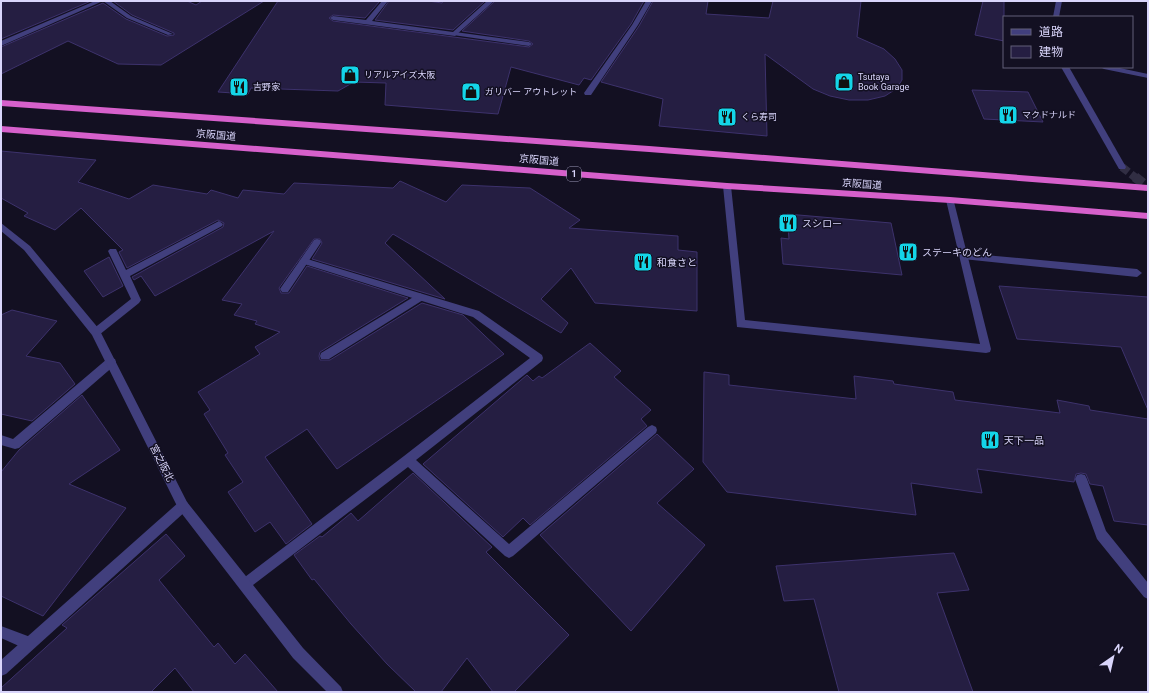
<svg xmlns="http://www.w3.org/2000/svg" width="1149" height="693" font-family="Roboto,'Noto Sans JP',sans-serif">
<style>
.building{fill:#251e42;stroke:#3d326c}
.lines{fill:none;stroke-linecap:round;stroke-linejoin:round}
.minor-tunnel-far1{stroke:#312e43;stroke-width:8;stroke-dasharray:8 3.5;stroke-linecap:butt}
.minor-tunnel{stroke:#312e43;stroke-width:10;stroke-dasharray:10 4.5;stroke-linecap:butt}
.service{fill:#413f7d;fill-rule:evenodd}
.minor{fill:#413f7d;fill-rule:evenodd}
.tertiary{fill:#413f7d;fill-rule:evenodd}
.trunk{fill:#d660cb;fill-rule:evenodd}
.labels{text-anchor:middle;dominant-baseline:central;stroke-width:3;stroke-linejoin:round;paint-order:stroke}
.far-poi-label{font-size:9px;fill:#d9d5fb;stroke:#131022;text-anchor:start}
.shield{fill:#131022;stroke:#9e9aba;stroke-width:1}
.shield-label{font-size:9px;font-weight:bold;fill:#d9d5fb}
.street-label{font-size:10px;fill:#d9d5fb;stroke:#131022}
.poi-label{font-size:10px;fill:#d9d5fb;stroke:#131022;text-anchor:start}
</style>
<rect width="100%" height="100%" fill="#131022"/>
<g class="building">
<path d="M1,1H91L1,39Z"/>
<path d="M113,1H187L196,5L202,1H264L161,65L118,64L68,41L1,74V47L103,3L126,19L167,36L174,35V33L132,15Z"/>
<path d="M278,1H380L365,18L333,15L329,18L333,21L529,47L533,44L529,41L462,31L495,1H644L631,24L591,80L584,78L579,85L511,67L498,114L385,105L386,83L354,82L338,91L251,88L248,94L218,92Z"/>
<path d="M389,1H428L442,3L443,1H485L453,30L375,20Z"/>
<path d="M653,1H708L706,14L769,18L773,1H861L857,37L884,49L895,59L902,70V80L896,89L885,96L868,100H849L830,96L813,89L765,54L767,136L659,126L663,99L601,82L639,26Z"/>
<path d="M983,1H1004V41L975,35Z"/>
<path d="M972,90L1028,92L1043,122L984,119Z"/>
<path d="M1,151L96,160L78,182L129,199L153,185L207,194L211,190L238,198L243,190L284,194L294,183L393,188L400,181L446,202L462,185L530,188L580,220L569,228L678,236V250L697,252V311L595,303L571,268L541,299L568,323L561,333L393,234L385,243L445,299L312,259L322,243L320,239H314L279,288L281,293H289L307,266L408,298L320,352L319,356L320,360H330L422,303L463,315L504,354L337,469L307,429L265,457L312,524L286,544L270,522L255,532L228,492L243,482L225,455L228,453L204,414L210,410L198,392L260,354L255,347L280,332L255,324L257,321L234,315L242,304L222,300L274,231L155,296L141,276L134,280L132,277L223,227L224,223L218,220L127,268L119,252L123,250L81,208L55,230L24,216L28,213L1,198Z"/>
<path d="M787,214L891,223L902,275L783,264L781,238L789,239Z"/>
<path d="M109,257L123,286L103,297L84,271Z"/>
<path d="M999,286L1148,297V410L1121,347L1017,339Z"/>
<path d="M12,310L57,321L26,356L60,363L75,384L32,421L1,414V315Z"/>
<path d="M590,343L621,371L614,377L651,410L641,419L647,426L530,525L523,518L503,537L423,464L527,375L533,381L539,376L542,378Z"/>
<path d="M704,372L729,375V385L856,399L854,376L893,381L894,384L953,392L955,400L1060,413L1057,400L1089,406L1090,410L1148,419V525L1114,521L1103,486L1090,484L1086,474L1081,473L1076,474L1074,482L977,469L982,493L911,483L916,515L727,492L703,462Z"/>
<path d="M82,395L120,450L69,484L126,508L43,616L1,596V472L19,450Z"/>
<path d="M657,434L694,469L657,503L705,545L631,631L540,535Z"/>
<path d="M413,473L492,547L486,552L569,635L514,692H493L467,658L441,692H416L387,664L351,624L314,579L312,580L294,555L320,536L322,537L351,513L358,521Z"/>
<path d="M166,534L185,556L159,580L214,647L218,643L235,664L245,654L278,692H194L175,668L151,692H1V688L67,628L62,625Z"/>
<path d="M954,553L969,590L937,593L973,692H839L814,599L784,601L776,566Z"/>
</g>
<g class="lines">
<path class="minor-tunnel-far1" d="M1122,167L1136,178"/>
<path class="minor-tunnel" d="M1135,177L1148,187"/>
<g class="service">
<path d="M103,1H110L131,16L173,34L168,35L127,18Z"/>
<path d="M646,1H652L638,25L591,95H585L584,93L632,25Z"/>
<path d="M455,32L529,42L532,44L529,46L453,35L452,34Z"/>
<path d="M1100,67H1115L1148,74V78L1104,69Z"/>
<path d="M219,221L223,224L222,226L130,276L141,300L139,303L99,335H93L91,332L93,329L131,299L108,251L110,249H116L126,270Z"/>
<path d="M317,239L320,240L321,242L320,244L288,292H282L280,289L282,286L314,240Z"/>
<path d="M963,253L1137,269L1142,273L1137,277L963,259L958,256Z"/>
<path d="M420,293L425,297L423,300L329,359H321L320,356L321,353Z"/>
<path d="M1081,474L1085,475L1087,479L1106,531L1148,583V599L1144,597L1097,539L1075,479L1077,475Z"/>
<path d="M1,626L33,638L35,643L33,648L28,650L1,638Z"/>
</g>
<g class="minor">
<path d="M95,1H103L1,46V41Z"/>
<path d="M382,1H388L372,21L453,32L487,1H494L455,36L333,20L330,18L333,16L366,20Z"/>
<path d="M1056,1H1062L1059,17H1053Z"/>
<path d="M1061,67H1069L1126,167L1125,169H1119Z"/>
<path d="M727,183L731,186L745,320L980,344L946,200L947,198H953L991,349L990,352L986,353L737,327L723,186Z"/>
<path d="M304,258L479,311L542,355L543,358L542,361L416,460L509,544L648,427L652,425L656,427L657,430L656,433L513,556L509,558L505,556L408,467L249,588L245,590L241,588L239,584L241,580L404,456L530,358L473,317L301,263L299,261Z"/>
<path d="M111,358L115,359L116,362L115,365L19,448L15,449L1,445V435L13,439L107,359Z"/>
<path d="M183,500L187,502L189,506L187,510L6,674L1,676V660L179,502Z"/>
</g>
<path class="tertiary" d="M1,223L30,246L99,329L187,502L303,648L341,687L343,692H327L293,658L179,510L92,335L24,250L1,231Z"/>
<g class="trunk">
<path d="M1,100L649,146L1148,185V191L649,152L1,106Z"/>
<path d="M1,126L727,183L950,197L1148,213V219L950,203L727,189L1,132Z"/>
</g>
</g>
<defs>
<symbol id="shop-square" viewBox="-11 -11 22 22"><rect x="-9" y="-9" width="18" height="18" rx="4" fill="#14d5e8" stroke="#131022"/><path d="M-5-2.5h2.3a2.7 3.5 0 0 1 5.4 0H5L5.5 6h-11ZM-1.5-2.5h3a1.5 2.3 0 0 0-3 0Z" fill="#111"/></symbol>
<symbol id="restaurant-square" viewBox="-11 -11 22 22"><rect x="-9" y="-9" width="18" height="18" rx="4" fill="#14d5e8" stroke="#131022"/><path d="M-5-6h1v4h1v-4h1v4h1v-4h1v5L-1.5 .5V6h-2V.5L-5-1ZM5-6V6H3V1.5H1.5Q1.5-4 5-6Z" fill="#111"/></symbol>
</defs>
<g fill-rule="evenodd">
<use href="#shop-square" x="339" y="64" width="22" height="22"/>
<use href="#shop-square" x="833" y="71" width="22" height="22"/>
<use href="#restaurant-square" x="228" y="76" width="22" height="22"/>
<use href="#shop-square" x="460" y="81" width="22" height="22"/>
<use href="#restaurant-square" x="997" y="104" width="22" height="22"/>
<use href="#restaurant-square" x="716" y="106" width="22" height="22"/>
<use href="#restaurant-square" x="777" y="212" width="22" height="22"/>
<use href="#restaurant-square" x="897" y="241" width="22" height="22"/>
<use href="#restaurant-square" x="632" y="251" width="22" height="22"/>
<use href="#restaurant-square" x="979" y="429" width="22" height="22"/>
</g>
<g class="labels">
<g class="far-poi-label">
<text x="364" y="75">リアルアイズ大阪</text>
<text x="858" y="77">Tsutaya<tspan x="858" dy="10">Book Garage</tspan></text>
<text x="253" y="87">吉野家</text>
<text x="485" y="92">ガリバー アウトレット</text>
<text x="1022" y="115">マクドナルド</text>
<text x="741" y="117">くら寿司</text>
</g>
<rect class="shield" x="567" y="167" width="14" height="14" rx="3"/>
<g class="shield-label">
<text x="574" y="174">1</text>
</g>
<g class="street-label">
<text transform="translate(216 135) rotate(5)">京阪国道</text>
<text transform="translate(539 160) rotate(5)">京阪国道</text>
<text transform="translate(862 184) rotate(4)">京阪国道</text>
<text transform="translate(162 463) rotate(63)">宮之阪北</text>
</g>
<g class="poi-label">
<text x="802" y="223">スシロー</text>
<text x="922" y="252">ステーキのどん</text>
<text x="657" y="262">和食さと</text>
<text x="1004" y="440">天下一品</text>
</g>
</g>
<rect width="1149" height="693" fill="none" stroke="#d9d5fb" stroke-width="4"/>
<rect x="1003" y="16" width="130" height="52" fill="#131022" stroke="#625f79"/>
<rect x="1011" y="29" width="20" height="6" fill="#413f7d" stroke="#625f79"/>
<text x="1039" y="36" font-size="12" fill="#d9d5fb">道路</text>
<rect x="1011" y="46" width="20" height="12" fill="#251e42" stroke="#625f79"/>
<text x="1039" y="56" font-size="12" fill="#d9d5fb">建物</text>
<g transform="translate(1113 657) rotate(34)" stroke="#131022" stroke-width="3" paint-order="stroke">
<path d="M0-3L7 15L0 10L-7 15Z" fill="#d9d5fb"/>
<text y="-6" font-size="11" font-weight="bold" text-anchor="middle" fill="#d9d5fb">N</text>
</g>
</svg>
